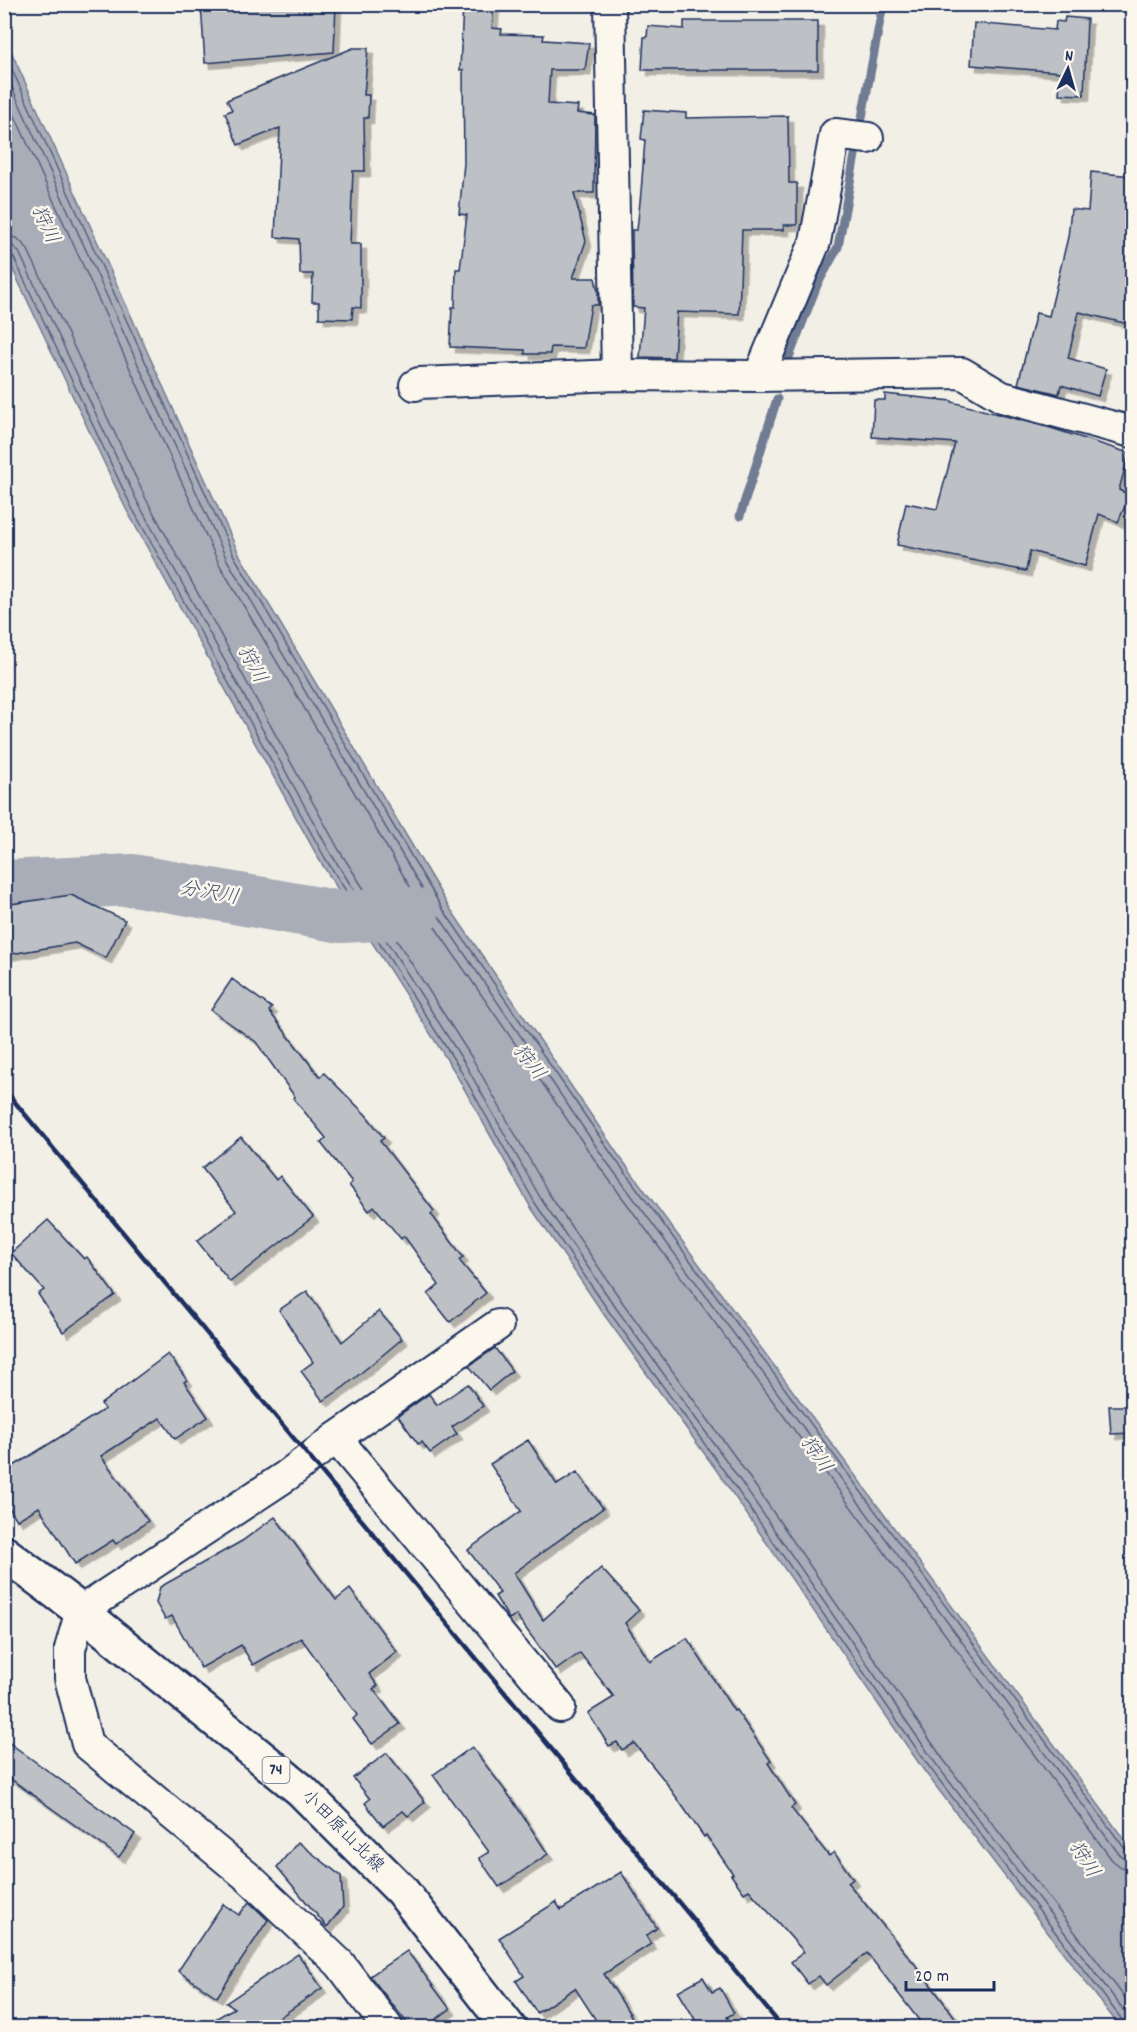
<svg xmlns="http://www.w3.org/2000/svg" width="1137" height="2032" font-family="Dekko,'Klee One',sans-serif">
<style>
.water{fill:#a9adb7;stroke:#707b93;stroke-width:1.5}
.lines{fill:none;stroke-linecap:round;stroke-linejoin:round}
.shore{stroke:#546182;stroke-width:1.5}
.stream{stroke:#707b93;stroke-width:9}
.river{stroke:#a9adb7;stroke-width:52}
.building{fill:#bdc0c4;stroke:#1b2f5e;stroke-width:1.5;filter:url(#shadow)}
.street-casing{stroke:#1b2f5e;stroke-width:34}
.primary-casing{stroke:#1b2f5e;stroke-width:38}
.street{stroke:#fbf7ec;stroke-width:30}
.primary{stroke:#fbf7ec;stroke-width:33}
.rail{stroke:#1b2f5e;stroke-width:4.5}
.labels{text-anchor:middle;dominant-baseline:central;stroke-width:5;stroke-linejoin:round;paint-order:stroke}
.shield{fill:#fbf7ec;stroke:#5e6b89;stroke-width:1.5}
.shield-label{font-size:16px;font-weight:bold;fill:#1b2f5e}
.street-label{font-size:18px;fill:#1b2f5e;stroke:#fbf7ec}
.water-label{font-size:20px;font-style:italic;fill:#465579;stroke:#fbf7ec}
</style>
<defs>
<filter id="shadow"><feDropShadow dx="5.5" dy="5.5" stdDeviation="0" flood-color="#0004"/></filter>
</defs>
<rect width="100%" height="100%" fill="#f2efe6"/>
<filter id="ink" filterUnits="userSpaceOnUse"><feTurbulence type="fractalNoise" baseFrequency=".0167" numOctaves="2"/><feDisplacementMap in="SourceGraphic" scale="12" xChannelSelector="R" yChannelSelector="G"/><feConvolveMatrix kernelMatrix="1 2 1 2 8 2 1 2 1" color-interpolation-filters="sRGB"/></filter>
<g filter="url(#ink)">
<path class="water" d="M4,33L10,49L239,554L447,904L617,1153L1132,1850V2027H1120L925,1772L717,1471L605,1316L530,1206L453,1069L320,861L126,509L5,253Z"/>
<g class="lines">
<g class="shore">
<path d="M4,52L234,556L442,908L613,1156L1125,1849L1132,1852"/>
<path d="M4,70L227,560L436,912L606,1161L1119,1854L1125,1859L1132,1860"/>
<path d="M4,92L219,564L428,917L599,1166L1112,1860L1121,1867L1132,1869"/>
<path d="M4,236L17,238L27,248L146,499L339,850L472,1058L549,1194L623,1303L736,1458L943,1759L1132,2007"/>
<path d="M4,245L13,246L19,252L138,503L331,854L464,1062L541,1199L616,1308L728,1463L936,1764L1129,2017L1132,2028"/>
<path d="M4,252L9,253L13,256L131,506L325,858L458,1066L535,1203L610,1313L722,1468L930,1768L1123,2021L1124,2028"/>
</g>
<g class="stream">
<path d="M789,357L817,285L838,247L883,4"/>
<path d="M740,516L777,399"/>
</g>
<path class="river" d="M4,886L133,880L341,917L413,913"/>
</g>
<g class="building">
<path d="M201,4H336L334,52L205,63Z"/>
<path d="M463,4H494L492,28L502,29L501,34L544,35L543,40L589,43L585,70H550L548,104L578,106L577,113L595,115L594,193H574L586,241L573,278H595L598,291V305H591L584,348L551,347L550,354H525V350L450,347L452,307H455L456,269H460L467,215L459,214L464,163L463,70H460Z"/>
<path d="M1065,17L1087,19L1084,95L1059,94L1061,72L971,65L974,23L1055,30L1056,21L1064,22Z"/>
<path d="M684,21H818V70H642L644,37H647L648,26L684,29Z"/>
<path d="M353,48H368L364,95H369L368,118H364L365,171H353L350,244H361V308L353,307L352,319L319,318V302H312L313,274H300L299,239L275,237L280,128L238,145L225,113L232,110L227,100Z"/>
<path d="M644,110L686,113V118L788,116L789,183H797V225H784V230H742L739,314L677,312L674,358L640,357L644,308L633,307L632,231V230H637L641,192L645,140L641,139Z"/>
<path d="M1091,172L1132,176V325L1079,312L1068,358L1106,369L1098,396L1061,385L1059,394L1018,384L1036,313L1049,316L1068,237L1071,209L1088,211Z"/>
<path d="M885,394L952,401V402L1051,428L1129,453L1119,490L1130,495L1118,522L1099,514L1085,566L1030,551L1026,571L897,545L906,503L937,509L955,443L872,437L874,400H885Z"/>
<path d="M71,895L125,920L106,958L75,943L5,955L4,905Z"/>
<path d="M232,979L272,1008L269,1011L320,1077L324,1073L366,1115L384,1138L380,1141L434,1211L431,1214L463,1257L459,1260L486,1293L450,1322L428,1294L439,1285L404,1236L401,1239L374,1206L369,1211L349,1185L352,1182L321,1143L326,1138L293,1098L295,1097L256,1042L211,1010Z"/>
<path d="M241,1137L276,1180L280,1176L313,1217L230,1282L197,1241L236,1211L202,1168Z"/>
<path d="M48,1220L84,1259L87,1257L115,1295L63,1332L38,1294L44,1290L11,1253Z"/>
<path d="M307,1291L342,1342L379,1311L402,1339L344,1387L323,1401L301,1371L313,1362L279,1310Z"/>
<path d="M495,1348L512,1371L489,1390L469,1366Z"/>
<path d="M168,1354L187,1380L184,1382L208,1417L175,1439L160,1418L101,1456L148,1521L116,1544L113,1540L75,1564L39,1507L17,1520L4,1500V1472L105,1409L101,1404Z"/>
<path d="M468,1384L483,1406L452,1427L457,1434L430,1453L422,1442L418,1444L398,1416L429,1394L437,1405Z"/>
<path d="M1109,1406H1132V1433L1111,1434Z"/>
<path d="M528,1440L557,1485L577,1472L603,1508L514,1573L543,1620L601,1568L639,1610L625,1623L650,1662L687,1638L734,1711L736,1710L771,1761L768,1763L795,1805L791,1808L829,1856L834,1852L853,1879L848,1883L918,1968L963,2028H925L867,1953L826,1985L819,1976L808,1984L791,1962L804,1952L749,1890L744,1893L731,1875L733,1874L706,1835L704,1837L665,1781L634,1743L622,1750L617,1742L609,1746L588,1713L614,1697L580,1653L556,1670L516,1615L509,1619L495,1596L500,1593L468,1550L521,1511L490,1464Z"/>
<path d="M275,1517L336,1600L350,1589L397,1652L369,1674L378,1686L373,1689L400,1724L372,1744L353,1719L357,1715L301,1638L253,1665L241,1645L201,1668L172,1616L165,1619L156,1603L160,1587L242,1541Z"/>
<path d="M4,1739L135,1834L119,1857L4,1774Z"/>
<path d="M472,1747L513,1801L548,1854L499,1887L479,1858L489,1852L433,1775Z"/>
<path d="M387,1753L425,1802L408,1816L403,1811L383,1826L365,1803L370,1799L353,1778Z"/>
<path d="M298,1842L341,1876L343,1907L327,1927L277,1867Z"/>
<path d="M621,1872L657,1928L646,1936L651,1944L604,1974L639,2028H601L575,1988L537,2013L516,1981L524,1976L499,1938L556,1902L561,1910Z"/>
<path d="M249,1902L268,1920L217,1997L178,1971L223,1904L239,1915Z"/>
<path d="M407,1951L450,2009L424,2028H411L370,1976Z"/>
<path d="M298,1954L322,1988L264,2028H200L234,2008L226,2003Z"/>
<path d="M703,1977L712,1992L720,1988L734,2013L727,2017L734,2028H700L678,1991Z"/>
</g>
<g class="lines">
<defs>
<g id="street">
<path d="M610,4L617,375"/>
<path d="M759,376L815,242L835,134L868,138"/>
<path d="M415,385L419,383L617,375L759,376L962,373L1002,397L1132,432"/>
<path d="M336,1438L560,1707"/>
<path d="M388,2028L340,1964L249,1878L87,1744L70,1678V1649L81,1611L286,1476L336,1438L498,1325"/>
</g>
<path id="primary" d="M4,1553L81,1611L301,1790L401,1890L509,2028"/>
</defs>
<use href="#street" class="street-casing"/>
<use href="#primary" class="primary-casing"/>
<use href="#street" class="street"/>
<use href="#primary" class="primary"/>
<path class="rail" d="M4,1089L783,2028"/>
</g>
</g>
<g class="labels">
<rect class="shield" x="262.5" y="1757" width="27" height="26" rx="4.5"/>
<g class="shield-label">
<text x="276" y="1770">74</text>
</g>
<g class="street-label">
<text transform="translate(342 1832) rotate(45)">小田原山北線</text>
</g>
<g class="water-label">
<text transform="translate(44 225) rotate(65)">狩川</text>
<text transform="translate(251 665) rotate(62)">狩川</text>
<text transform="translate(209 894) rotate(10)">分沢川</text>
<text transform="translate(528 1063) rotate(52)">狩川</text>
<text transform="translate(815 1455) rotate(56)">狩川</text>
<text transform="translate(1083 1860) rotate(58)">狩川</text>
</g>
</g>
<rect width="1137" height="2032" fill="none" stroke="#fbf7ec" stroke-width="24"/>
<rect x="12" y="12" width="1113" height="2008" fill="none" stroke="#1b2f5e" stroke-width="2" filter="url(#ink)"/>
<g transform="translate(1068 69) rotate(5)" stroke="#fbf7ec" stroke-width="4.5" paint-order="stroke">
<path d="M0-4.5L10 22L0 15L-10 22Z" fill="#1b2f5e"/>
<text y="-9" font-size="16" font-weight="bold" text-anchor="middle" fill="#1b2f5e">N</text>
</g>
<path d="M906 1981v9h88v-9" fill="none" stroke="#1b2f5e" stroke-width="3"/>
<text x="915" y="1981" font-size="18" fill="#1b2f5e" stroke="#fbf7ec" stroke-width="4.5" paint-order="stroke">20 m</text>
</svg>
